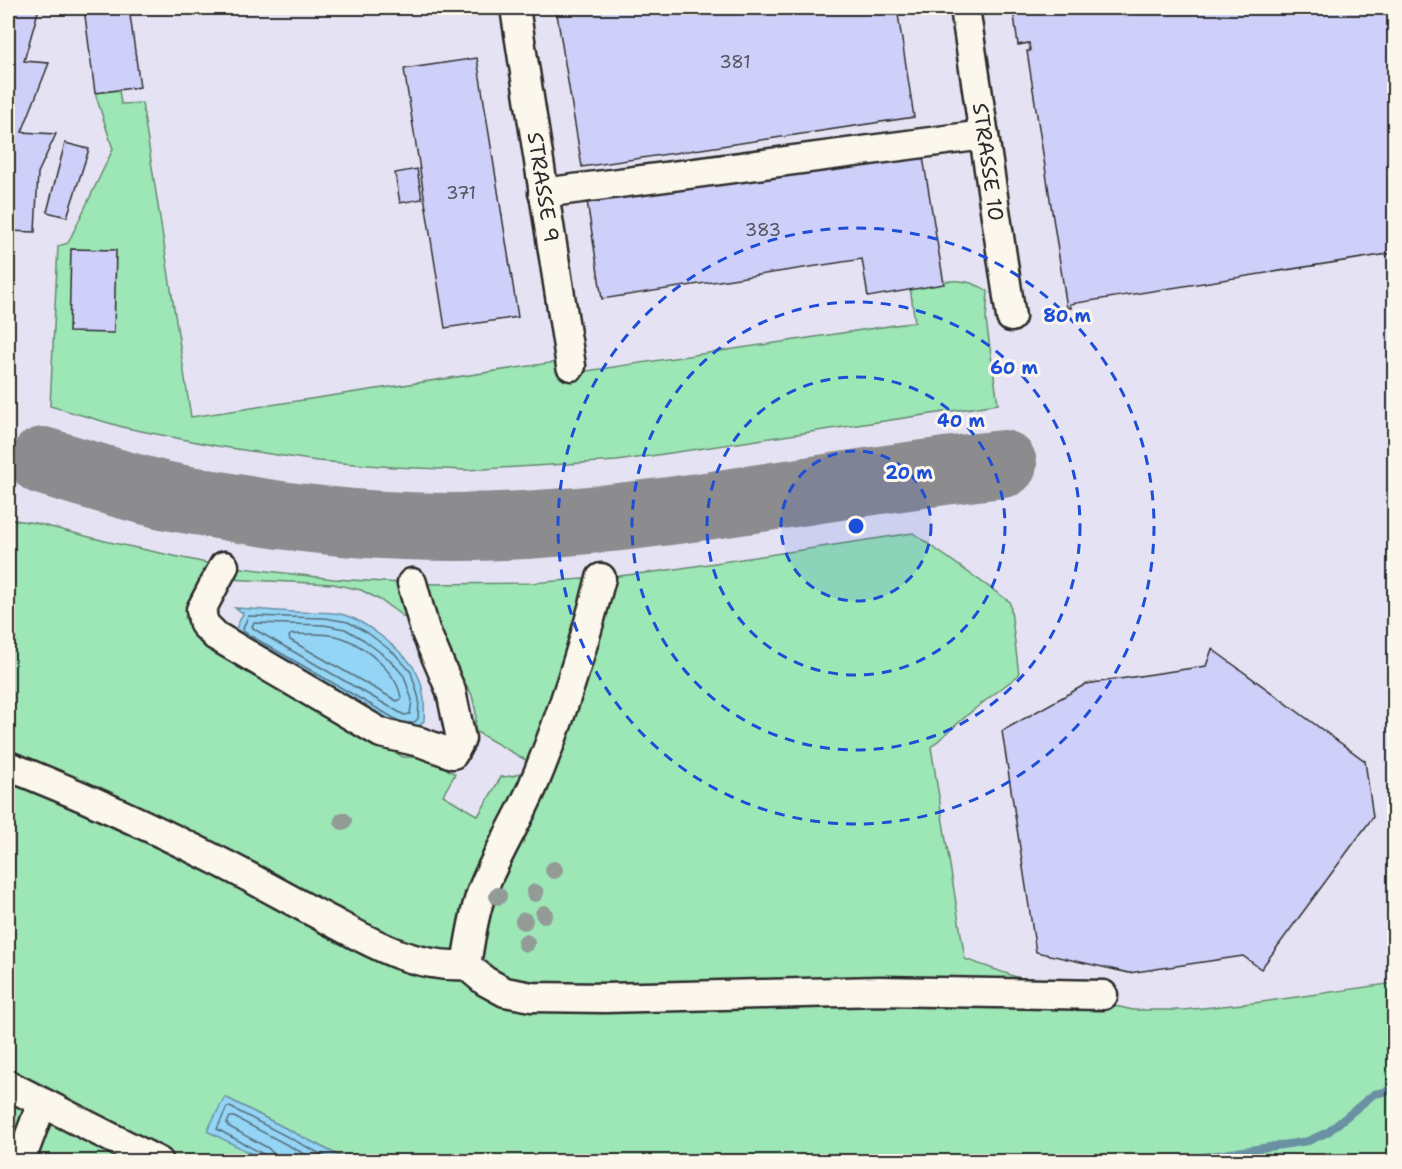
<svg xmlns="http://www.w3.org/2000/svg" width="1402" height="1169" font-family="'Shantell Sans',sans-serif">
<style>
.built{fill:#e5e3f3}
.green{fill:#9de6b5;stroke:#648870;stroke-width:1.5}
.water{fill:#94d4f5;stroke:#6a90a4;stroke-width:1.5}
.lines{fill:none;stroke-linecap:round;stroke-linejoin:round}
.shore{stroke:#556f7c;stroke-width:1.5}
.stream{stroke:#6a90a4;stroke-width:8}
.taxiway{stroke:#8c8b8e;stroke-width:68}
.building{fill:#cfd0f9;stroke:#2b2b2b;stroke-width:1.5}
.minor-casing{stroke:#2b2b2b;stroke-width:33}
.minor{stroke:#fbf7ec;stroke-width:28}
.tree{fill:#939b97}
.ring{fill:none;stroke:#1d4ed8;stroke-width:3;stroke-dasharray:10 8}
.labels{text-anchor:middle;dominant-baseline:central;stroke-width:6;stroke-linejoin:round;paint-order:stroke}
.number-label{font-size:18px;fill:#54545e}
.street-label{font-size:21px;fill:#2b2b2b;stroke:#fbf7ec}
.centre{fill:#1d4ed8;stroke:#fbf7ec;stroke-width:3}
.ring-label{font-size:18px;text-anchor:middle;font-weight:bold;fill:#1d4ed8;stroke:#fbf7ec;stroke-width:6;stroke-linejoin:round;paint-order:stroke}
</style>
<rect width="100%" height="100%" fill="#eeebf0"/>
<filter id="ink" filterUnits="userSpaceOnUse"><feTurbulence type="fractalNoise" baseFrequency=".0167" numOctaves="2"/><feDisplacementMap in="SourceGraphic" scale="12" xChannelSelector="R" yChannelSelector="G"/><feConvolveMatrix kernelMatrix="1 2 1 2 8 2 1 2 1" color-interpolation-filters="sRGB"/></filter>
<g filter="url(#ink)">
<rect class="built" x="8" y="8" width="1386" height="1153"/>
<g class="green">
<path d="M119,90L121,104L142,103L191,417L556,362L560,375L915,322L910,287C940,283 961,273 988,291L986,320L998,404L617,461L466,470L393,467L317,461L217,446L126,428L50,406L58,246L68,243L113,149L95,93Z"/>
<path d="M8,519L35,523L109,542L216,565L185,618L201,643L403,757H427L455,774L443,795L478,816L501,777C516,776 521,776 529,762L475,731L476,713L472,695L432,625L421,584L531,583L594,578L462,976L480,988L1097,1002L1133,1010H1183L1262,1002L1394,983V1161H349L225,1097L208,1131L266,1161L8,1162Z"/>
<path d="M913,533L1010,602L1019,675L972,711L931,747L965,959L1048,988L532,991L490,976L476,953L477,933L610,577L662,571Z"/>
<path d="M234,567L334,579L402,583L422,634L404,617L380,600L361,590L333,584L227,579Z"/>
</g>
<g class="water">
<path d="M235,608C255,609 275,611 295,612C314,613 333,610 350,617C361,621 372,629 381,636C415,663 427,677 424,721L416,729H401L234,633L243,613Z"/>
<path d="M225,1097L349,1161H266L207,1131Z"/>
</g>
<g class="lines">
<g class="shore">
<path d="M254,623L324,625L345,629L364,640L390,660L404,676L412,700L410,714L404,715L254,629L252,626Z"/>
<path d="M292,634C309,635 327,632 343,638C366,647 399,674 401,699L397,701L290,640L289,636Z"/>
<path d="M399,721L244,632L243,629L248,616L325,618L348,622L368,633L395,654L411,672L419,699L418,719L413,723H409"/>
<path d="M267,1162L263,1154L217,1129L227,1107H230L336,1162"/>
<path d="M274,1162L273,1153L268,1148L228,1126L227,1123L230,1117H234L320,1162"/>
</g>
<path class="stream" d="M1171,1162L1308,1141L1328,1132L1374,1094L1394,1090"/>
<path class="taxiway" d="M43,461C79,472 115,483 151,492C171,498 192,500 213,504C324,525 440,532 553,523C704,512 852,480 1003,464"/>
</g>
<g class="building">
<path d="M8,8H39L24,61L49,63L22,132L56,134L38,173L35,232L8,231Z"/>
<path d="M84,8H129L140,87L95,93Z"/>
<path d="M556,8H897L914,117L582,167Z"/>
<path d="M1013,8H1394V253L1070,304L1071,308H1067L1027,51H1030L1029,43L1018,45Z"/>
<path d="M477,58L518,317L445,328L404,69Z"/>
<path d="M65,143L89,149L67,217L47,212Z"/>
<path d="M922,151L944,284L868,297L862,259L602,299L587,201Z"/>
<path d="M417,169L422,199L400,203L395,173Z"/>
<path d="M71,249L116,250L114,333L69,332Z"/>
<path d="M1212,649L1365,761L1373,817L1261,969L1243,956L1129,973L1036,952L1002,731L1086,684L1206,666Z"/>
</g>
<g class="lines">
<defs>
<g id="minor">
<path d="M515,8L571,366"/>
<path d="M965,8L1011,317"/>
<path d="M543,193L984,135"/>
<path d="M224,566L201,610L204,624L216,636L381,733L420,742L453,754L461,739L451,691L425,630L412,583"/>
<path d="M8,766C80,794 151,827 220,862C256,880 290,900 325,918C372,943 412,968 466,965L485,981L505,992L532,997L605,998L879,991L1103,995"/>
<path d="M466,965C470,941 473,917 481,894C495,856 517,823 533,786C561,719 583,648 601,578"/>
<path d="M8,1085L159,1162"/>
<path d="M20,1162L42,1103"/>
</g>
</defs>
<use href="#minor" class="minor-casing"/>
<use href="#minor" class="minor"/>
</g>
<g class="tree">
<circle cx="343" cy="821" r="9"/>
<circle cx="554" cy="870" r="9"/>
<circle cx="535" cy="893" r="9"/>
<circle cx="498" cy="896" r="9"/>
<circle cx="544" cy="914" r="9"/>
<circle cx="524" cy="921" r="9"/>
<circle cx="526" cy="943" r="9"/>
</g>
</g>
<circle cx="856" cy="526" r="75" fill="#1d4ed8" fill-opacity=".12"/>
<g class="ring">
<circle cx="856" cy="526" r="75"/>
<circle cx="856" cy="526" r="149"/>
<circle cx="856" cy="526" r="224"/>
<circle cx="856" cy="526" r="298"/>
</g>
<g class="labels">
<g class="number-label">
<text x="735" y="62">381</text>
<text x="461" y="193">371</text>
<text x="763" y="230">383</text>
</g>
<g class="street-label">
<text transform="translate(988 162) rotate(82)">STRASSE 10</text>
<text transform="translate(543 187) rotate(81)">STRASSE 9</text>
</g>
</g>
<circle cx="856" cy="526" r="9" class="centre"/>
<g class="ring-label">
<text x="1067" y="322">80 m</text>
<text x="1014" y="374">60 m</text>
<text x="961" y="427">40 m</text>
<text x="909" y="479">20 m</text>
</g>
<rect width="1402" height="1169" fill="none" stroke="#fbf7ec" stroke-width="30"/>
<rect x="15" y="15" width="1372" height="1139" fill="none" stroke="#2b2b2b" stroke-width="2" filter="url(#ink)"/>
</svg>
